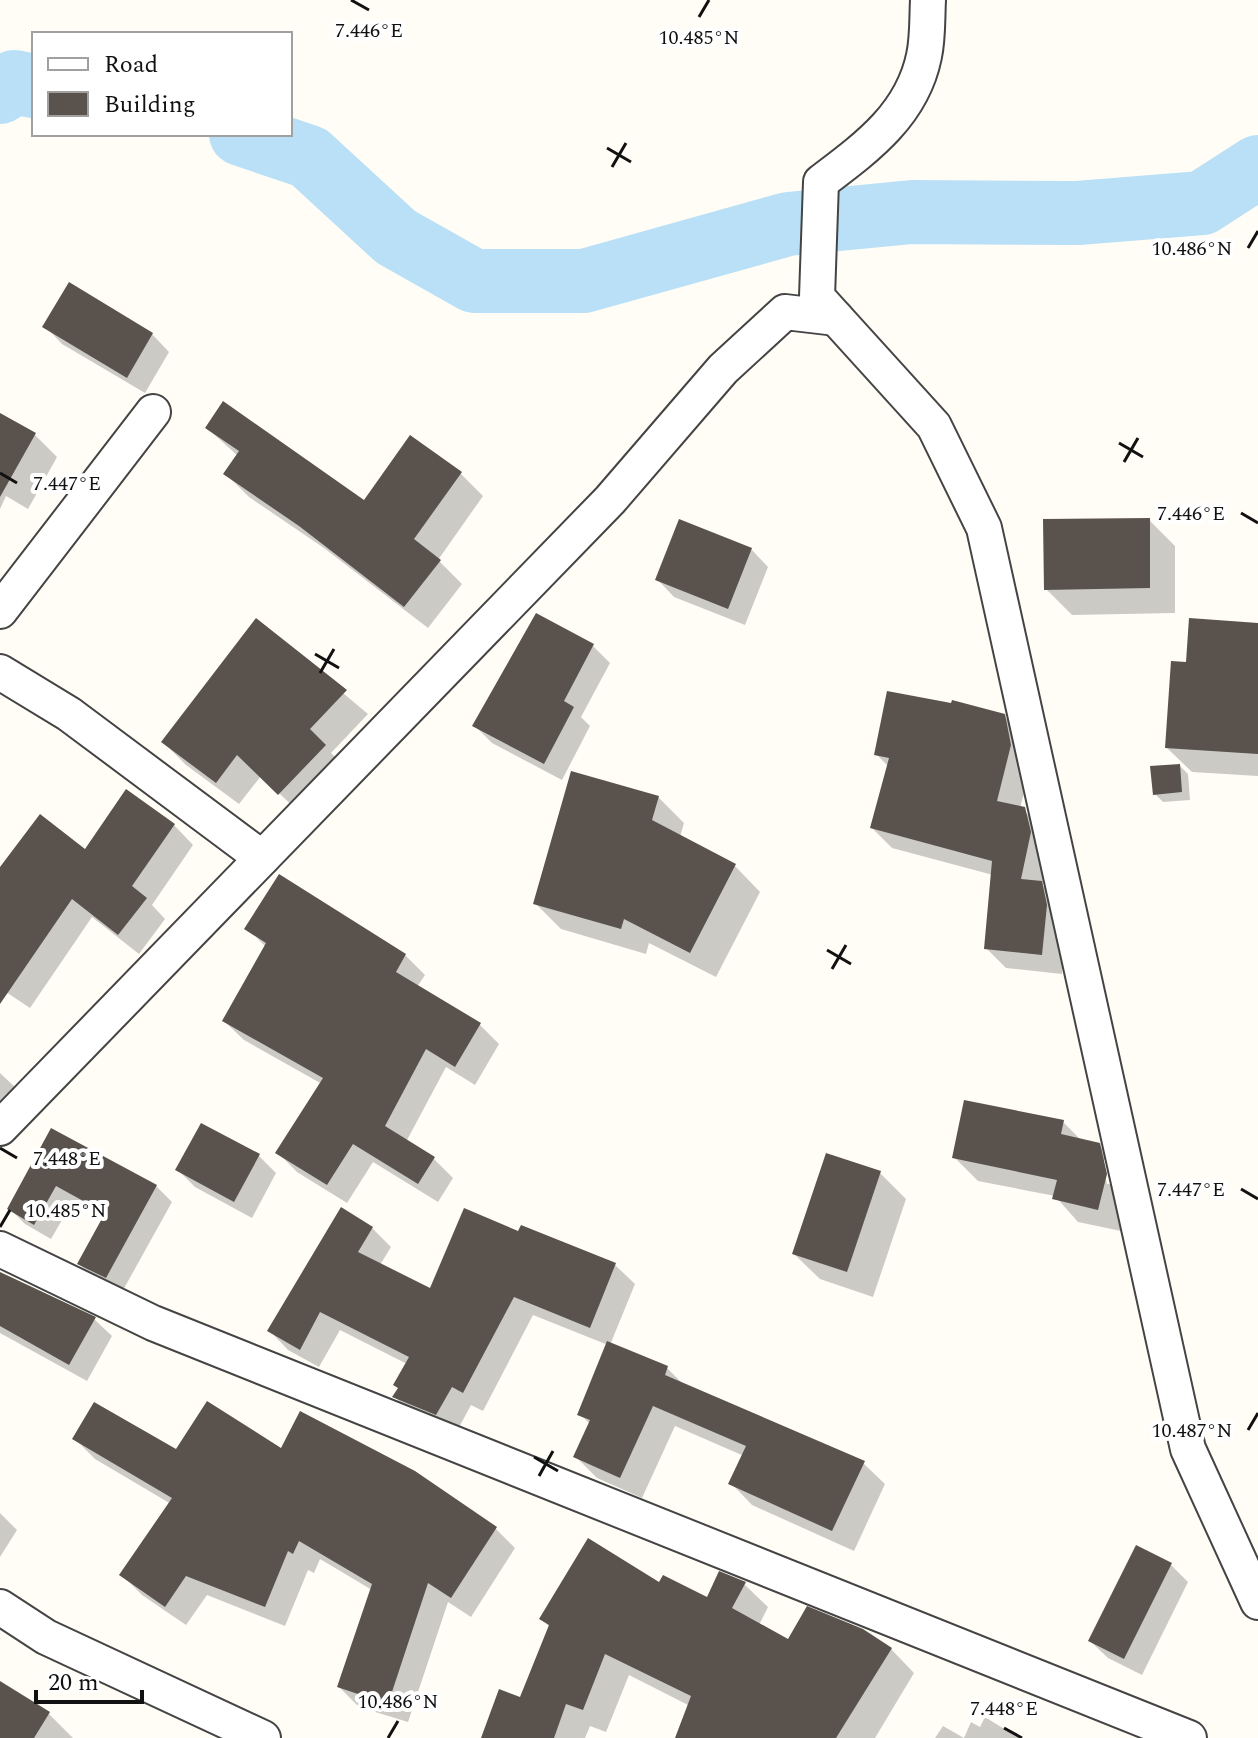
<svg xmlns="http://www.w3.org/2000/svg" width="1258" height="1738" font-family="Spectral,serif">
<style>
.shadow{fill:#0003;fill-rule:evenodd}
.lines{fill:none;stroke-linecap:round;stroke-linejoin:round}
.river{stroke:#b9e0f7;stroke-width:64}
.building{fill:#5a524d}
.street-casing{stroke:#444;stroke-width:38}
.street{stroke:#fff;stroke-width:34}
.ticks{fill:none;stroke:#111;stroke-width:3}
.ticks-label{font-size:20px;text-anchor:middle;fill:#111;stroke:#fff;stroke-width:8;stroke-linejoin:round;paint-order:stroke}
</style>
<rect width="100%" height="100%" fill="#fffdf5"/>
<g class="shadow">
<path d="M45,326L152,334L169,352L145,393L62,344Z"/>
<path d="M0,415L35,435L57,457L28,509L6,496L0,509Z"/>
<path d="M207,428L365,503L460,473L483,496L438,560L462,584L428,628L324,548L249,497L226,474L238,456Z"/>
<path d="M1149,520L1175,546V613L1072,615L1046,589Z"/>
<path d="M751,549L768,567L745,625L674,597L657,579Z"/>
<path d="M256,620L368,714L331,753L347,769L302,815L261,776L239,804L186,765L163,742Z"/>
<path d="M1258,625V776L1192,772L1167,748L1188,664Z"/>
<path d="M593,646L610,663L581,717L590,726L562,780L492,743L475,726Z"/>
<path d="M1004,716L1024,736L1031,766L1020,808L1045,829L1050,853L1043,886L1061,903L1066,927L1062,974L1006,968L986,948L993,875L892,848L872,828L889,767L876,754Z"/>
<path d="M1180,766L1188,774L1190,800L1163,802L1155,794Z"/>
<path d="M658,797L684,823L680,837L735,866L760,892L716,977L649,943L646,954L561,929L535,903Z"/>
<path d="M174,825L193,845L152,905L165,919L139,954L92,917L30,1008L0,988V869L85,852Z"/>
<path d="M247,928L405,955L425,975L417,987L480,1025L499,1044L475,1085L446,1067L406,1142L434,1159L453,1178L438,1202L373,1162L347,1203L297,1172L278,1153L322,1084L244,1040L224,1021L266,947Z"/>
<path d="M0,1073L18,1090L0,1121Z"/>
<path d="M1063,1122L1082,1141L1099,1145L1122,1168L1129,1198L1121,1231L1078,1222L1055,1196L978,1181L955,1158ZM1102,1160H1106L1111,1184H1107Z"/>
<path d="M52,1130L156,1186L172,1202L122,1292L95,1279L79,1264L105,1218L73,1201L51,1239L25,1224L9,1208Z"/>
<path d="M259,1156L276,1173L252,1218L195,1187L178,1170Z"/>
<path d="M880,1173L906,1199L873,1297L820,1279L794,1254Z"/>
<path d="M372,1228L391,1247L380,1265L431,1291L519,1234L615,1265L635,1284L610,1345L667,1368L684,1385L863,1463L885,1484L854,1551L752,1505L731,1483L744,1456L675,1426L642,1498L597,1478L575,1456L590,1424L580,1414L608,1345L533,1315L483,1411L471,1405L456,1433L414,1416L395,1397L407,1364L340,1330L319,1367L288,1350L269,1330Z"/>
<path d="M0,1275L94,1319L112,1336L87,1381L0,1333Z"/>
<path d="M75,1439L176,1452L282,1451L495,1528L515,1548L471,1617L448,1602L408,1722L359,1707L339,1687L372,1590L320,1559L314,1573L308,1570L285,1626L207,1595L186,1625L142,1595L122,1575L171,1504L95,1459Z"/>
<path d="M0,1513L17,1530L0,1557Z"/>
<path d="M1171,1565L1188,1582L1142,1675L1108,1658L1090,1641Z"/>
<path d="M744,1584L768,1607L759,1625L788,1642L891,1649L914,1673L875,1738H677L690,1706L629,1675L606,1732L590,1726L585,1738H483L521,1699L550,1627L541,1618L660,1585L708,1599Z"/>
<path d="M0,1684L49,1714L73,1738H0Z"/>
<path d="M985,1717L1019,1738H964L971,1722L980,1727Z"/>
<path d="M943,1726L964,1738H935Z"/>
</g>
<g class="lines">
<g class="river">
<path d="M0,92L14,82L34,86"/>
<path d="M241,134L309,157L396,237L474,281H584L788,224L912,212L1078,213L1202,203L1258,167"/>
</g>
</g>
<g class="building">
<path d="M69,282L153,333L127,378L42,327Z"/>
<path d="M223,401L364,500L410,435L462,472L414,539L441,560L404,607L299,526L223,474L239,451L205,428Z"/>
<path d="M0,413L36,433L0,497Z"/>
<path d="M1150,518V588L1044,590L1043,519Z"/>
<path d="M679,519L752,548L728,609L655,580Z"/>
<path d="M536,613L594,644L564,701L574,707L544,764L472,726Z"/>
<path d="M256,618L347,690L310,729L326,745L278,795L237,755L216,783L161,742Z"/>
<path d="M1189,618L1258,623V754L1165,748L1171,661L1186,662Z"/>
<path d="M887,691L951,703L952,700L1005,714L1011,745L997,801L1025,807L1031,832L1021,879L1042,881L1047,905L1042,955L984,949L992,861L870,828L889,758L874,755Z"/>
<path d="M1180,764L1182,792L1153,795L1150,766Z"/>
<path d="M571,771L659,796L652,820L736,864L690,953L624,919L621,929L533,904Z"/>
<path d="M126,789L175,824L132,886L147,898L118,935L72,899L0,1004V867L40,814L85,849Z"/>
<path d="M279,874L406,954L396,972L481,1023L455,1067L426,1049L385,1126L435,1157L418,1184L353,1144L327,1185L275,1153L323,1078L222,1021L266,943L244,929Z"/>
<path d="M964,1100L1064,1120L1061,1134L1100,1143L1107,1174L1098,1210L1052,1199L1057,1180L952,1158Z"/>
<path d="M201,1123L260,1154L234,1202L175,1170Z"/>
<path d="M51,1128L157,1185L106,1278L77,1264L105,1213L56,1186L34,1225L7,1209Z"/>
<path d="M826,1153L881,1171L847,1272L792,1254Z"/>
<path d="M341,1207L373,1227L358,1252L430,1288L464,1208L518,1231L521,1225L616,1263L590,1328L514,1297L463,1393L452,1387L436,1415L392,1397L398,1388L393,1385L409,1357L320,1312L300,1350L267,1331Z"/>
<path d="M0,1272L96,1317L69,1365L0,1326Z"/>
<path d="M607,1341L668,1366L665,1375L865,1461L832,1531L728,1484L746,1446L653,1406L620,1478L573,1457L590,1420L577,1415Z"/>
<path d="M207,1401L281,1448L300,1411L415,1471L497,1527L451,1598L428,1583L388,1704L337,1687L372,1584L299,1541L293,1554L288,1551L265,1607L186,1576L165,1607L119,1575L172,1498L72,1439L94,1402L176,1449Z"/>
<path d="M588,1538L659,1582L663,1575L707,1597L719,1571L746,1582L732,1608L788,1639L807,1606L863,1629L892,1648L836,1738H675L691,1696L605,1654L583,1710L566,1704L554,1738H481L499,1689L520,1697L549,1625L539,1619Z"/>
<path d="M1136,1545L1172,1563L1124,1659L1088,1641Z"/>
<path d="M0,1681L50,1712L34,1738H0Z"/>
</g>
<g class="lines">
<defs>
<g id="street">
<path d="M928,0C927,18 928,38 924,56C912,115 866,148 821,182L817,297L934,426L984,528L1188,1449L1258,1602"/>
<path d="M0,611L153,412"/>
<path d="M0,672L69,714L262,858"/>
<path d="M0,1128L610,500L723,369L785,312L836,318"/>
<path d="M0,1249L153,1323L1189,1738"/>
<path d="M0,1607L46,1637L263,1738"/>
</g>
</defs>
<use href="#street" class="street-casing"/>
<use href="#street" class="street"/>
</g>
<path class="ticks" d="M351,0L369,10M699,17L709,0M607,148L631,162M612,167L626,143M1248,248L1258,231M1119,443L1143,457M1124,462L1138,438M0,473L17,483M1241,513L1258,523M315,654L339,668M320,673L334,649M827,950L851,964M832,969L846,945M0,1148L17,1158M1241,1189L1258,1199M0,1227L10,1210M1248,1430L1258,1413M534,1457L558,1471M539,1476L553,1451M1004,1728L1022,1738M388,1738L398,1721"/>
<g class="ticks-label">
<text x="369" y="37">7.446°E</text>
<text x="699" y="44">10.485°N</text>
<text x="1192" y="255">10.486°N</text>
<text x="67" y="490">7.447°E</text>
<text x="1191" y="520">7.446°E</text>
<text x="67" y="1165">7.448°E</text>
<text x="1191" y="1196">7.447°E</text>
<text x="66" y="1217">10.485°N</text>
<text x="1192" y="1437">10.487°N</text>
<text x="398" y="1708">10.486°N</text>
<text x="1004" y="1715">7.448°E</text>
</g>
<rect x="32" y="32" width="260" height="104" fill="#ffffff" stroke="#a0a0a0" stroke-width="2"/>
<rect x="48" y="58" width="40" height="12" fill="#ffffff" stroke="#a0a0a0" stroke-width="2"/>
<text x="104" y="72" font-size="24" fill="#111111">Road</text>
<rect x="48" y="92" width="40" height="24" fill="#5a524d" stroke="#a0a0a0" stroke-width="2"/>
<text x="104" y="112" font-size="24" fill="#111111">Building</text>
<path d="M36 1690v12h106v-12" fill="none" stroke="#111111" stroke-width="4"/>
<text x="48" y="1690" font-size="24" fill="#111111" stroke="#ffffff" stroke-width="6" paint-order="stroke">20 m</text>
</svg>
